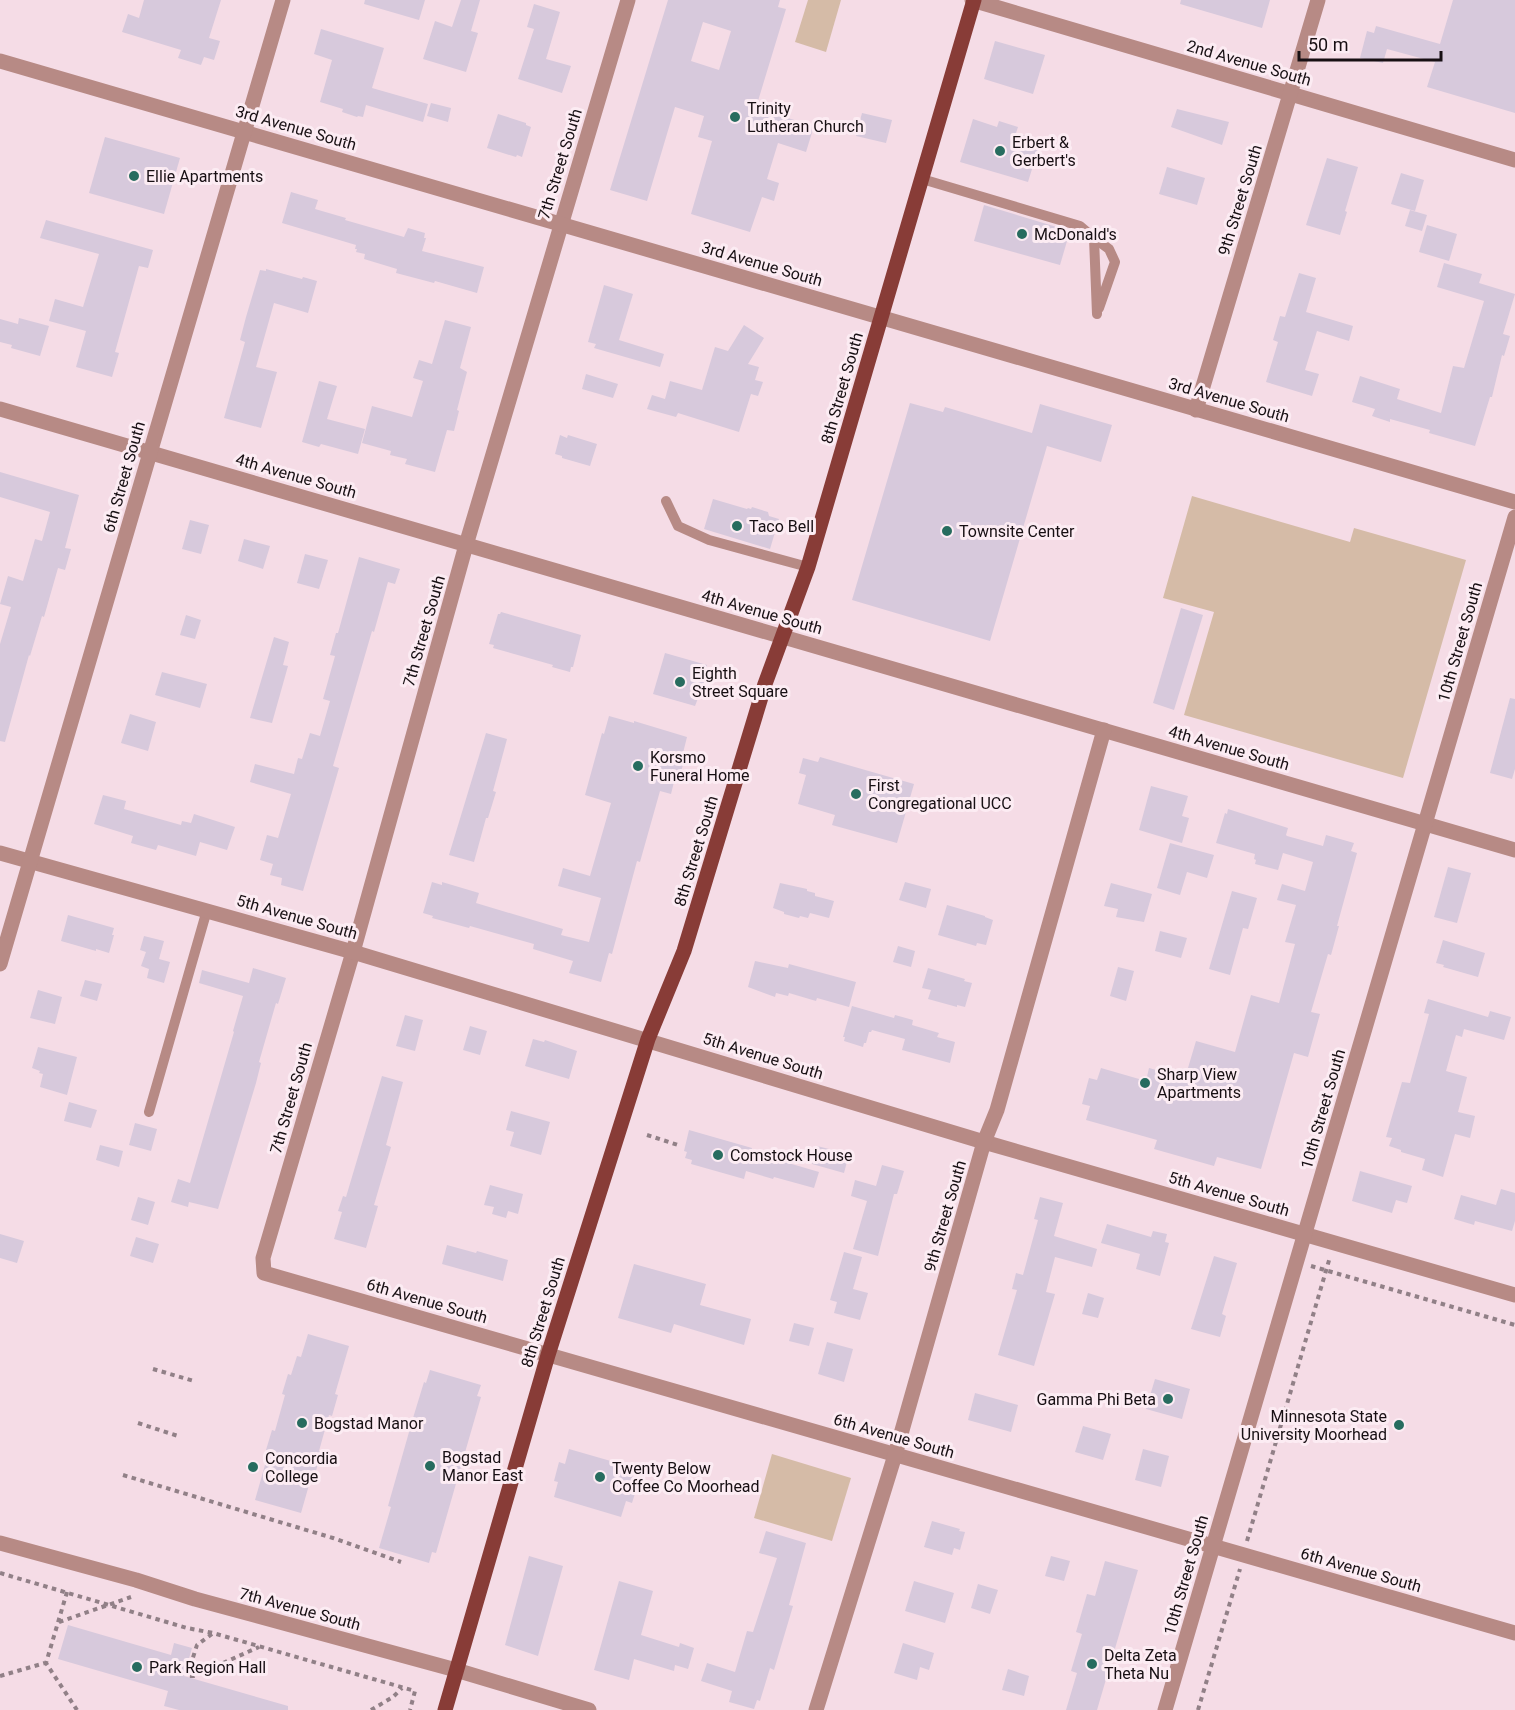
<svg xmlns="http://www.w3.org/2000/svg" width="1515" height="1710" font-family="Roboto,sans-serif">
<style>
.green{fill:#d5bba7}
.building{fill:#d7c9dc;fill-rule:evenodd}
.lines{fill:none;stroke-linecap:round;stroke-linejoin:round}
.path{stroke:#918087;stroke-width:4;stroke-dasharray:4.5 4.5;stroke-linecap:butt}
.lane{stroke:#b78a85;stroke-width:10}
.street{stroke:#b78a85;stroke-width:15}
.primary{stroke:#883c37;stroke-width:15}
.poi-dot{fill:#276c5f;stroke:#fcecf3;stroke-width:2}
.labels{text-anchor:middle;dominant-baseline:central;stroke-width:6;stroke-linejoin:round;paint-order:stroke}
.street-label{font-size:16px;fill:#170f13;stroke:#fcecf3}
.poi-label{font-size:16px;fill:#170f13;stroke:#fcecf3;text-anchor:start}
</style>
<rect width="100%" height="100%" fill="#f5dce6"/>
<g class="green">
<path d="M808,0H841L826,52L795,42Z"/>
<path d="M1192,496L1350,542L1354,528L1466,560L1403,778L1184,715L1214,612L1163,598Z"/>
<path d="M772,1454L851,1478L832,1541L754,1518Z"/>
</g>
<g class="building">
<path d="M144,0H221L209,38L220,41L214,60L204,57L201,65L178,58L181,50L122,32L128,14L139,18Z"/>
<path d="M365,0H425L419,20L364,4Z"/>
<path d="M461,0H480L471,31L478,33L466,72L423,59L435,21L452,27Z"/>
<path d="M668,0H780L778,7L786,9L758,101L770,105L768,112L814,126L806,152L778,143L767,179L779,183L774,201L762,197L750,232L691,214L712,141L698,137L704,116L675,107L647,201L610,190ZM703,22L731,31L719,70L691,61Z"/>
<path d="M1181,0H1270L1262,28L1180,4Z"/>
<path d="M1453,0H1515V113L1427,87L1435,62L1387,49L1383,63L1360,58L1367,31L1374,33L1376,26L1440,44Z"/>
<path d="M534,4L560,12L546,59L571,66L562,93L518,79L534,29L527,27Z"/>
<path d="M321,29L384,48L372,88L428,104L423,122L366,105L363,117L358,116L357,117L342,112L343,109L320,102L332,60L314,54Z"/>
<path d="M995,41L1045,55L1033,94L984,79Z"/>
<path d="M431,103L451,108L448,122L427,116Z"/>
<path d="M1177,109L1229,122L1222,145L1171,127Z"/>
<path d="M862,113L892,120L886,143L856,136Z"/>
<path d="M498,114L526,123V125L531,127L522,157L517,155L516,157L487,148Z"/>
<path d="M973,119L997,127L999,121L1018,127L1016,133L1041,140L1028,182L960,162Z"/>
<path d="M105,137L180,158L164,214L89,193Z"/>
<path d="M1327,158L1358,167L1345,211L1347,212L1340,235L1306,225Z"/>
<path d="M1167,167L1205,178L1197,205L1159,194Z"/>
<path d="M1401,173L1424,180L1415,211L1391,204Z"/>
<path d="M291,192L318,200L315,209L346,218L345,220L404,237L408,228L425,233L424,238H426L422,251L484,267L477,293L435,281L434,283L396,273L397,269L364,259L365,254L356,252L357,249H355L356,245L282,223Z"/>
<path d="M984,205L1070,231L1060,265L974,241Z"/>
<path d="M1410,210L1427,215L1422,231L1405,226Z"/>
<path d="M46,220L153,250L148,268L139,266L115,352L119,353L112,377L76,367L86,331L49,321L55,299L83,307L99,254L40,238Z"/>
<path d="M1427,225L1457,234L1449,261L1419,252Z"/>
<path d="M1444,263L1482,274L1479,283L1515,294L1503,334L1510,336L1504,356L1502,355L1492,397H1490L1475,446L1429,433L1430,430L1390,419V422L1372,416L1375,409L1352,402L1360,376L1400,389L1397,399L1441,413L1453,366L1464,368L1484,301L1437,287Z"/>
<path d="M266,269L302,279L303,277L317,281L308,313L274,303L256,367L277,372L261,428L224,418L245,342L240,340L246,317L260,270L266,271Z"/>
<path d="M1299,273L1316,278L1306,312L1353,326L1349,341L1317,331L1305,370L1319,374L1312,396L1266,382L1278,342L1273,340L1280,316L1285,317Z"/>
<path d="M604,285L633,294L619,340L664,354L660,367L594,348L596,344L588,342Z"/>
<path d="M19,318L49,326L40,356L11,348L12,345L0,342V319L18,324Z"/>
<path d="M445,320L471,327L460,368L467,372L457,410L459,411L454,431L447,430L435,472L405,464L407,459L390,455L391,451L362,443L372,406L412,417L423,381L413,378L419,360L432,364Z"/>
<path d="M744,325L764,338L748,364L759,367L755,380L763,382L758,396L751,394L739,432L678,413L676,417L647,409L652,395L665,399L670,381L702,390L715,347L728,351Z"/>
<path d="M586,374L618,384L613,398L582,389Z"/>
<path d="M319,381L337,386L327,419L365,429L358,454L321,444L319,447L302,442Z"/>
<path d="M910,403L943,412L945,407L1032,433L1040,404L1112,425L1101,462L1047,446L990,641L852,600Z"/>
<path d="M560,435L567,438L568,435L597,444L590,466L562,458V456L555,454Z"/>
<path d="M0,472L79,495L65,548L71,549L65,570L58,568L44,617L42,616L30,656L29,655L5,742L0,741V644L11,607L0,604L8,576L23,581L35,539L42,541L50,512L0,497Z"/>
<path d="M713,499L747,509L748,508L751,509L752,507L768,512L769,516L779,519L770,549L704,529Z"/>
<path d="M190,520L209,525L201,554L182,549Z"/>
<path d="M244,539L270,546L263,569L238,561Z"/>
<path d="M305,554L328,560L319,589L297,583Z"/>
<path d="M359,557L400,569L395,584L388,582L374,632L372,631L333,766L339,768L303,891L281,885L282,878L270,875L273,864L260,860L267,835L278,838L291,794L250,782L255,764L294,774L298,758L302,759L310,733L320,736L330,701L323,699L335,656L330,655L336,633H338Z"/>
<path d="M1181,608L1203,615L1174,710L1153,703Z"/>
<path d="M501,612L581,635L573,667H571L570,672L552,667L553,665L493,648L494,645L489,644L498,614H500Z"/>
<path d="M186,615L201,620L195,639L180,635Z"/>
<path d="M274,637L289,642L283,665L288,666L272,723L250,718Z"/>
<path d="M665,653L707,665L703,679L705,680L695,706L653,694Z"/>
<path d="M162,672L207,684L200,708L155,695Z"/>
<path d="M1510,698L1515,699V769L1512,779L1490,773Z"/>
<path d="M130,714L156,722L148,751L121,743Z"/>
<path d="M609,716L634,723V721L687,737L683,753L686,754L679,779L675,778L671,794L660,791L640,862L637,861L612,954L609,953L601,982L569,973L573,961L533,949L534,944L470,926L469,928L432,918L433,916L423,913L432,882L442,885V882L479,893L476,903L563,929L561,935L589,942L601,898L558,886L563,868L590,876L611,803L585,795L602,733L604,734Z"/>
<path d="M486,733L507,739L493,791L496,792L488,818H486L474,862L449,855Z"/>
<path d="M820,757L914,784L897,843L832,825L835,815L798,804L806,775L799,773L803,758L818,762Z"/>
<path d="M1151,786L1188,796L1182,816L1189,818L1182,843L1139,830Z"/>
<path d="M103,795L126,801L124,809L181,825L182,821L191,823L194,814L235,827L227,850L200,842L196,856L158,845L156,850L131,843L133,836L94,824Z"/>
<path d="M1228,809L1288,828L1286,835L1287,836L1323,846L1326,835L1354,843L1351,851L1357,853L1337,926H1339L1331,955L1328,954L1311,1012L1320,1014L1308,1057L1294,1053L1261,1169L1217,1157L1214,1166L1154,1149L1157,1140L1086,1120L1090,1106L1082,1104L1089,1078L1097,1080L1101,1068L1146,1081L1149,1068L1185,1078L1196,1041L1235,1052L1251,995L1279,1003L1295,944L1285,942L1296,905L1277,900L1282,884L1305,891L1313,862L1283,853L1278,870L1255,864L1256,860L1254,859L1255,854L1216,843L1225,813L1227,814Z"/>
<path d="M1170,843L1214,855L1207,878L1187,872L1180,895L1157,888Z"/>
<path d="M1448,867L1471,873L1457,923L1434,917Z"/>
<path d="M905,882L931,889L926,908L899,900Z"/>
<path d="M780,883L807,889V891L815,893V896L834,901L829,918L810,913L808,918L800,916L799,918L784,914V912L773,908Z"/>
<path d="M1111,883L1152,894L1144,922L1116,917L1118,909L1104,906Z"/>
<path d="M1232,891L1257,898L1248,929L1243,928L1230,975L1209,969Z"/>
<path d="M947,905L985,916V917L993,920L986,945L977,943L976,946L938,935Z"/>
<path d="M68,915L114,928L112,935H114L109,953L96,949V951L61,941Z"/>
<path d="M1160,931L1187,938L1181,958L1155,951Z"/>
<path d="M144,936L164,941L159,959L170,962L164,983L147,978L149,969L141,966L146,952L140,950Z"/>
<path d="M1443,940L1485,953L1478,977L1443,967L1444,965L1436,963Z"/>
<path d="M898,946L915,951L911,967L893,962Z"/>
<path d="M755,961L788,968L789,964L856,982L849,1007L817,998L816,1001L789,993L788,996L776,993L775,997L748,987Z"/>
<path d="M1118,967L1134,971L1126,1001L1110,996Z"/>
<path d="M253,968L286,978L278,1004L276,1003L259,1062L261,1063L256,1083L218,1209L189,1202L188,1207L171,1202L178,1179L190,1183L234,1032L233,1031L243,996L199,983L202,970L249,983Z"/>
<path d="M928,968L965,979L964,981L972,983L965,1007L957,1005V1007L928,999L931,990L922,988Z"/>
<path d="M85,980L102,984L97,1001L80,996Z"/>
<path d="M38,990L62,997L55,1024L30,1018Z"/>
<path d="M1428,999L1488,1017L1490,1011L1511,1017L1504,1040L1464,1029L1462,1037L1456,1035L1446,1071L1467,1077L1458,1112L1475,1116L1470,1138L1455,1134L1443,1177L1422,1170L1425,1159L1401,1152V1150L1389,1146L1392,1138L1386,1137L1402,1082L1410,1083L1429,1014L1424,1013Z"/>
<path d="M852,1006L894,1018L895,1015L913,1020L912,1025L939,1033L937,1037L955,1042L950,1063L902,1050L905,1039L872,1030L871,1032H869L866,1043H864L863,1047L844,1041L845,1037H843Z"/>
<path d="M405,1015L423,1020L415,1051L396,1046Z"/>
<path d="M470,1026L487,1031L480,1055L463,1050Z"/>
<path d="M533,1039L544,1042L545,1040L577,1051L569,1079L525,1066Z"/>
<path d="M38,1047L77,1057L67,1095L40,1087L43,1074L39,1073L40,1071L32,1068Z"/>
<path d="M382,1076L403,1082L386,1145L391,1147L374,1205L378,1206L366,1248L334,1239L342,1212L338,1211L343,1196L346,1197Z"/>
<path d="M69,1102L97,1110L91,1128L64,1121Z"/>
<path d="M511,1111L550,1122L541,1155L510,1146L514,1132L506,1130Z"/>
<path d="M135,1123L157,1129L151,1151L129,1145Z"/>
<path d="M689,1130L752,1148L751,1152L819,1172L814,1188L774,1177L773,1179L746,1171L744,1179L691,1164L692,1160L685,1158L687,1152L684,1151Z"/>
<path d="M100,1145L123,1151L119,1167L96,1160Z"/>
<path d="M817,1146L849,1154L844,1173L812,1164Z"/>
<path d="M882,1165L904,1171L897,1194H894L878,1256L853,1249L867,1201L851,1196L855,1180L876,1186Z"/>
<path d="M1360,1171L1412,1186L1407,1203L1396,1200L1392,1213L1352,1201Z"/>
<path d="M490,1185L523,1194L518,1214L508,1211L506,1218L492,1214L494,1207L484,1205Z"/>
<path d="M1501,1189L1515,1193V1221L1512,1231L1475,1221L1474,1225L1454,1219L1461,1195L1496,1205Z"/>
<path d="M138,1197L155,1202L148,1225L131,1220Z"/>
<path d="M1040,1197L1063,1203L1054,1236L1097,1249L1092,1267L1055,1257L1046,1292L1055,1294L1034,1366L998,1355L1017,1290L1012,1289L1016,1273L1023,1275L1038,1220L1034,1219Z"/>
<path d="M1107,1224L1151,1237L1153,1231L1167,1234L1165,1242L1169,1243L1160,1276L1136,1269L1140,1254L1101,1243Z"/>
<path d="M0,1234L24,1241L17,1263L0,1258Z"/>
<path d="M136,1237L159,1244L153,1263L130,1256Z"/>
<path d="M447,1245L476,1253L477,1251L508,1260L503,1281L442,1264Z"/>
<path d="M844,1252L862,1257L853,1289L868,1293L860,1320L834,1313L837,1302L830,1300Z"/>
<path d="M1214,1256L1237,1263L1222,1314L1226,1316L1220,1337L1191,1329Z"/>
<path d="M634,1264L706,1284L700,1305L751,1319L744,1345L674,1324L671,1333L618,1318Z"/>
<path d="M1088,1293L1104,1298L1098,1318L1082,1314Z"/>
<path d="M794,1323L814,1328L809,1346L789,1341Z"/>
<path d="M308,1334L349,1346L335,1394L338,1395L332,1416L329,1415L319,1451L321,1452L316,1471H313L301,1513L255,1500L269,1451L266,1450L272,1430L275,1431L285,1395L282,1394L288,1374L291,1375L297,1356L301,1357Z"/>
<path d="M827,1342L853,1349L844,1382L818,1374Z"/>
<path d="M430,1370L481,1385L477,1396L481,1397L436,1553L432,1552L429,1563L379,1548L391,1507L388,1506L413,1418L424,1382L426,1383Z"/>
<path d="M1155,1379L1190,1389L1182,1419L1146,1409Z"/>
<path d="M975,1393L1018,1405L1011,1432L968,1420Z"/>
<path d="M1083,1426L1111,1434L1103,1460L1075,1452Z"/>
<path d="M569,1449L635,1468L630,1485L637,1487L632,1503L626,1501L621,1517L554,1497L558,1482L554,1481L559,1462L565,1464Z"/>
<path d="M1143,1449L1169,1456L1161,1487L1135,1480Z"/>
<path d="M932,1521L960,1529L959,1531L965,1532L960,1550L954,1548L952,1555L924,1547Z"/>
<path d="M766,1531L806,1543L789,1605L793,1606L774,1670L770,1668L760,1701L757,1700L754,1709L729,1702L732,1691L701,1681L707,1663L735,1672L747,1631L753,1632L777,1558L759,1553Z"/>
<path d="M529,1556L563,1566L538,1656L505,1645Z"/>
<path d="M1051,1556L1070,1561L1064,1581L1045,1576Z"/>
<path d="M1105,1561L1138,1570L1097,1710H1066L1077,1673L1071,1671L1082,1634L1076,1632L1087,1594L1095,1596Z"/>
<path d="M619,1581L653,1591L641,1635L679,1647L680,1643L694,1648L688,1669L675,1665L674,1671L634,1659L629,1680L594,1670Z"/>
<path d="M914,1581L954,1593L945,1623L905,1611Z"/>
<path d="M978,1584L998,1590L990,1614L971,1608Z"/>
<path d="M68,1625L171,1655L174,1643L192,1648L184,1676L288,1706V1710H179L164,1706L168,1691L58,1659Z"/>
<path d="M903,1643L934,1653L929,1670L920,1667L917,1680L894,1673Z"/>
<path d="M1008,1669L1029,1676L1024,1696L1002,1690Z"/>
</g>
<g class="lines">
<g class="path">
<path d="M647,1135L678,1145"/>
<path d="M1311,1266L1515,1325"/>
<path d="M153,1369L194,1381"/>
<path d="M138,1423L178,1436"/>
<path d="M123,1475L333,1538L401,1562"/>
<path d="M1247,1541L1330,1257"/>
<path d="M0,1573L187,1628L213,1633L415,1691L410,1710"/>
<path d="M67,1592L46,1663L77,1710"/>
<path d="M59,1622L131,1597"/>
<path d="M212,1634L197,1645L187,1676H194L259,1647"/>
<path d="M0,1676L45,1663"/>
<path d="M371,1710L393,1697L402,1688"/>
<path d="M1198,1710L1240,1569"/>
</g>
<g class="lane">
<path d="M922,179L1080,226L1094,238L1097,314"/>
<path d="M1094,238L1109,249L1115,262L1099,308"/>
<path d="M666,501L678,526L709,540L808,567"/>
<path d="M149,1112L207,910"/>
</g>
<g class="street">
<path d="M628,0L466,545L353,952L263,1258L264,1273L1515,1633"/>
<path d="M972,0L1515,160"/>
<path d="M0,61L1515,502"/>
<path d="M0,409L1515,850"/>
<path d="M1196,410L1318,0"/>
<path d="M0,853L353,952L984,1142L1515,1295"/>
<path d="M0,964L283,0"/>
<path d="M0,1543L136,1580L195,1599L456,1670L589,1710"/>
<path d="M816,1710L895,1455L984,1142L997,1110L1104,730"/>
<path d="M1165,1710L1515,517"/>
</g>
<path class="primary" d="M445,1710L548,1355L648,1039L684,951L765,684L808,567L974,0"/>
</g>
<g class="poi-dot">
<circle cx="735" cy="117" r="6"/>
<circle cx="1000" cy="151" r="6"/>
<circle cx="134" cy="176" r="6"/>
<circle cx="1022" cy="234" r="6"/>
<circle cx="737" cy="526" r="6"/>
<circle cx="947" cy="531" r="6"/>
<circle cx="680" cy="682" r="6"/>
<circle cx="638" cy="766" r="6"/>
<circle cx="856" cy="794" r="6"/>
<circle cx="1145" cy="1083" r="6"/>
<circle cx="718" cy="1155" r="6"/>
<circle cx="1168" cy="1399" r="6"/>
<circle cx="302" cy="1423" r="6"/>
<circle cx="1399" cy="1425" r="6"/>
<circle cx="430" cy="1466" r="6"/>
<circle cx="253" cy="1467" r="6"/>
<circle cx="600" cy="1477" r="6"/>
<circle cx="1092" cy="1664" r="6"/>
<circle cx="137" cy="1667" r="6"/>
</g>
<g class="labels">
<g class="street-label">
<text transform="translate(1249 63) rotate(16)">2nd Avenue South</text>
<text transform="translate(296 128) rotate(16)">3rd Avenue South</text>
<text transform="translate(560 164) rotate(-73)">7th Street South</text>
<text transform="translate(1240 200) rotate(-73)">9th Street South</text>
<text transform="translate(762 264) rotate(16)">3rd Avenue South</text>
<text transform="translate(842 388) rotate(-74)">8th Street South</text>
<text transform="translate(1229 400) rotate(16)">3rd Avenue South</text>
<text transform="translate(296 476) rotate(16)">4th Avenue South</text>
<text transform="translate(124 477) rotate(-74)">6th Street South</text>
<text transform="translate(762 612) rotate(16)">4th Avenue South</text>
<text transform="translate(424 631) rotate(-74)">7th Street South</text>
<text transform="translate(1460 642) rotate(-74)">10th Street South</text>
<text transform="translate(1229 748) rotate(16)">4th Avenue South</text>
<text transform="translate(696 851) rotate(-73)">8th Street South</text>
<text transform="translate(297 917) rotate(16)">5th Avenue South</text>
<text transform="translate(763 1056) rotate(17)">5th Avenue South</text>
<text transform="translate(291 1098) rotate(-74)">7th Street South</text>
<text transform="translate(1323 1109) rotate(-74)">10th Street South</text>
<text transform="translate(1229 1194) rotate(16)">5th Avenue South</text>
<text transform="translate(945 1216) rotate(-74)">9th Street South</text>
<text transform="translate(427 1301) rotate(16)">6th Avenue South</text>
<text transform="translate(543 1312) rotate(-73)">8th Street South</text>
<text transform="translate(894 1436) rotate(16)">6th Avenue South</text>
<text transform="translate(1361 1570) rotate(16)">6th Avenue South</text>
<text transform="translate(1186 1575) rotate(-74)">10th Street South</text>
<text transform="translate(300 1609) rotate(15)">7th Avenue South</text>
</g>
<g class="poi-label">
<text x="747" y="108">Trinity<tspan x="747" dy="18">Lutheran Church</tspan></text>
<text x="1012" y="142">Erbert &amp;<tspan x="1012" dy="18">Gerbert's</tspan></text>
<text x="146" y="176">Ellie Apartments</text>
<text x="1034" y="234">McDonald's</text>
<text x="749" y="526">Taco Bell</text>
<text x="959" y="531">Townsite Center</text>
<text x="692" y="673">Eighth<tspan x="692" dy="18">Street Square</tspan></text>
<text x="650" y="757">Korsmo<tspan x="650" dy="18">Funeral Home</tspan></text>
<text x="868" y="785">First<tspan x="868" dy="18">Congregational UCC</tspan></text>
<text x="1157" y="1074">Sharp View<tspan x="1157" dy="18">Apartments</tspan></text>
<text x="730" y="1155">Comstock House</text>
<text x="1156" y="1399" text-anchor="end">Gamma Phi Beta</text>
<text x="1387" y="1416" text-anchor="end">Minnesota State<tspan x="1387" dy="18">University Moorhead</tspan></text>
<text x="314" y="1423">Bogstad Manor</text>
<text x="442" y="1457">Bogstad<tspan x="442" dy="18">Manor East</tspan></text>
<text x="265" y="1458">Concordia<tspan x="265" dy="18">College</tspan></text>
<text x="612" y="1468">Twenty Below<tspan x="612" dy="18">Coffee Co Moorhead</tspan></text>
<text x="1104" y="1655">Delta Zeta<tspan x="1104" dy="18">Theta Nu</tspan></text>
<text x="149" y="1667">Park Region Hall</text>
</g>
</g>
<path d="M1299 51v9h142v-9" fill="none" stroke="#170f13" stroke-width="3"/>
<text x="1308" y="51" font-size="18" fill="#170f13" stroke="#fcecf3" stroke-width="4.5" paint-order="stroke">50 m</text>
</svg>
